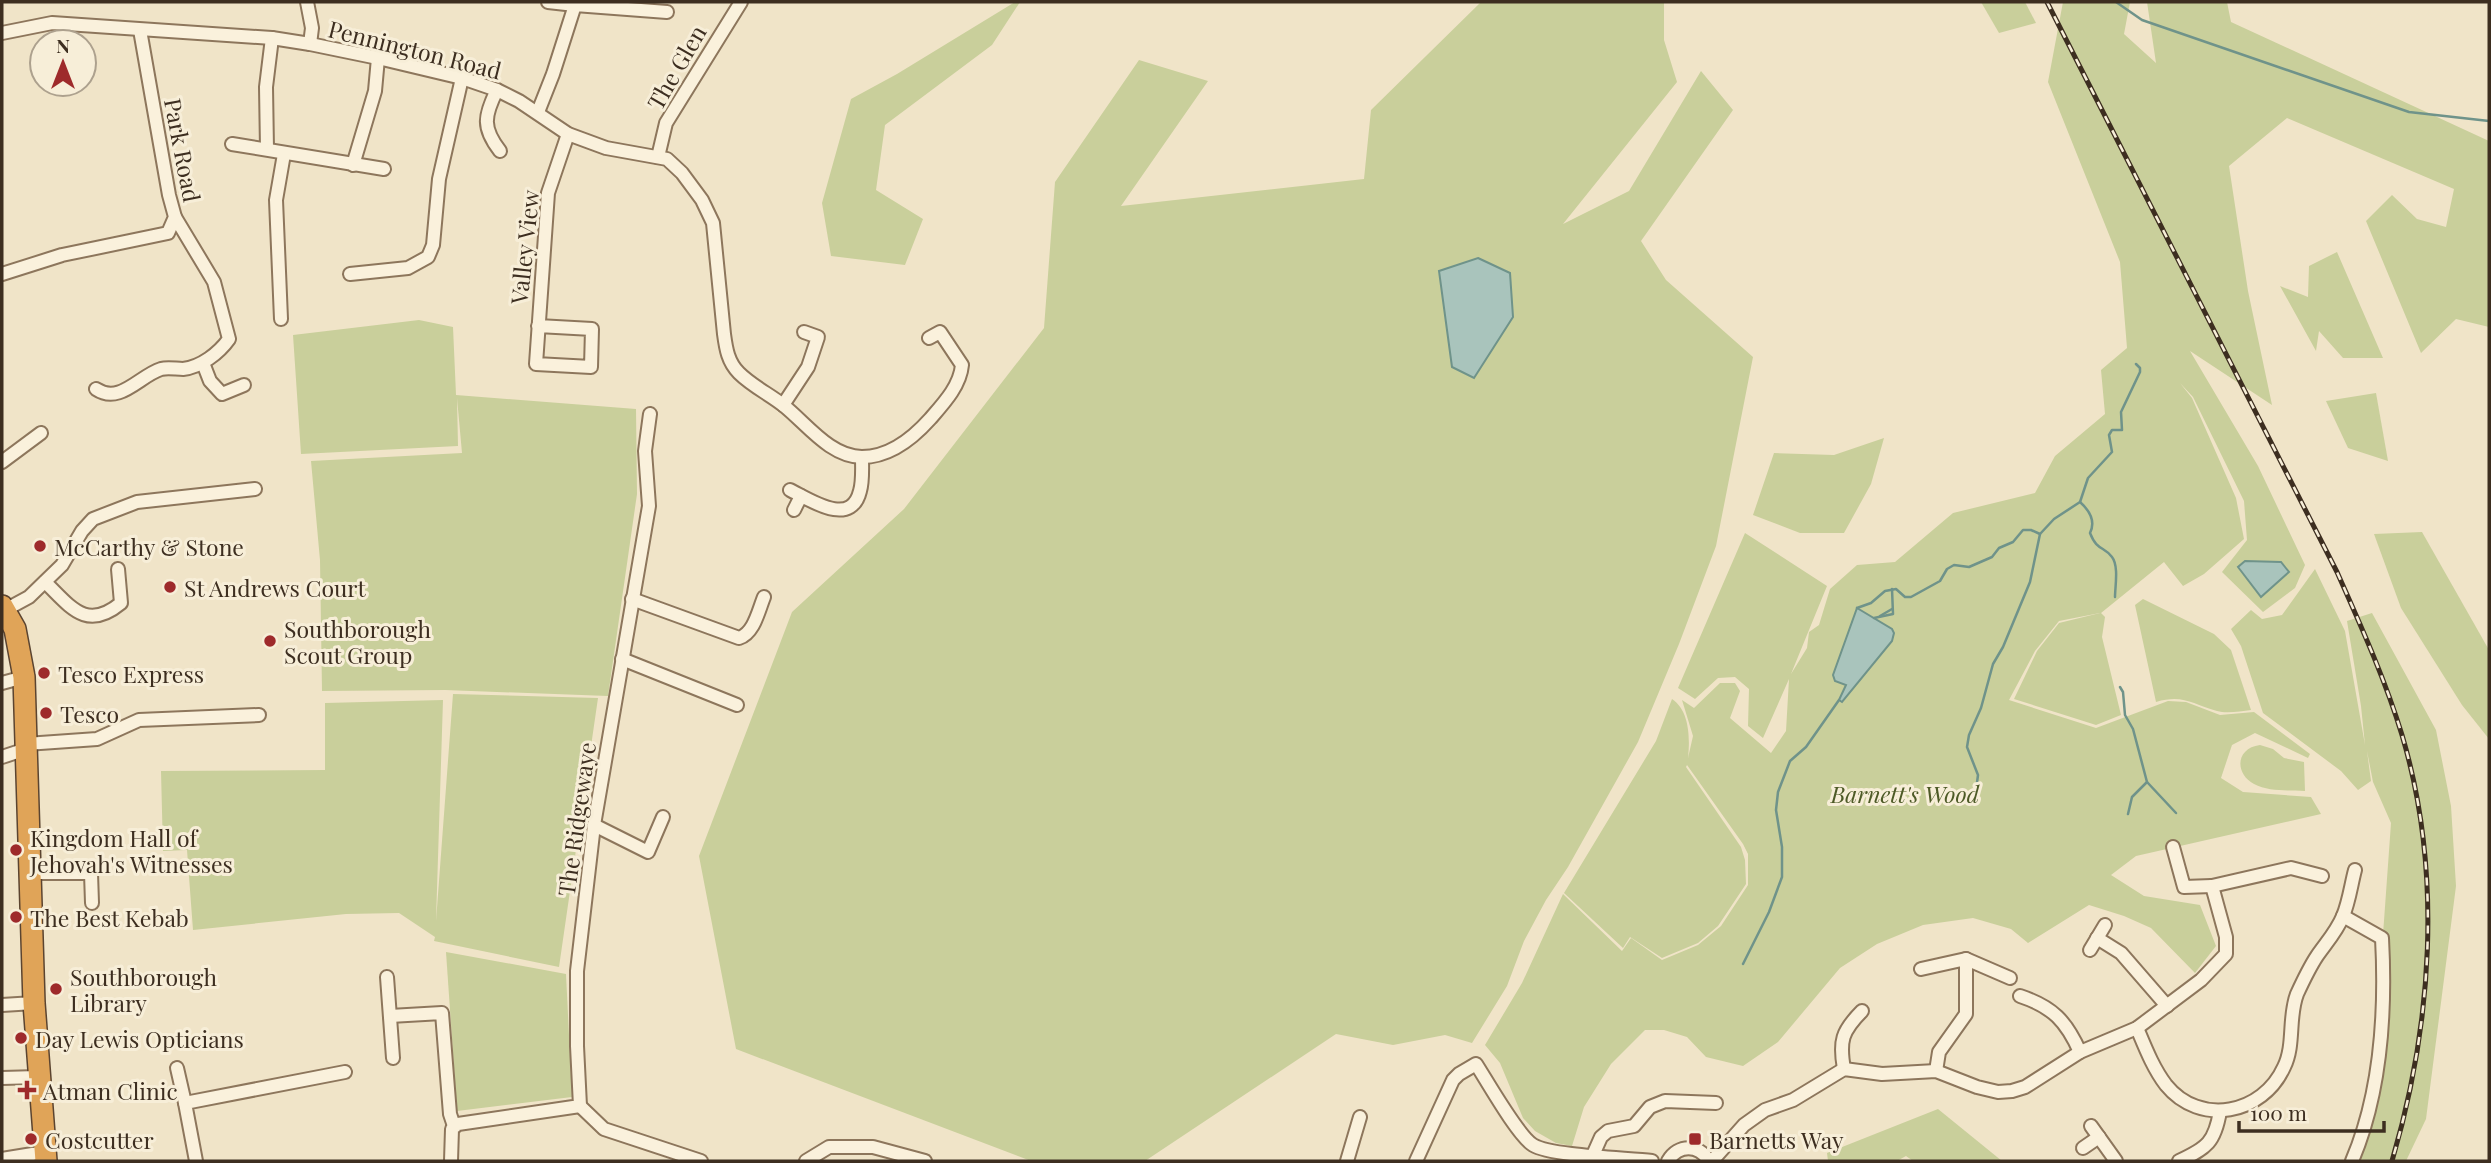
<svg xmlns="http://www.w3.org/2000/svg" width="2491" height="1163" font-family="'Playfair Display',serif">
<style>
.green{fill:#c9cf9b}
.water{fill:#a9c4bc;stroke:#6f938a;stroke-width:2}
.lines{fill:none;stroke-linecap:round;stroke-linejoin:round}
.stream{stroke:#6f938a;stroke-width:2.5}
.street-casing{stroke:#8d765c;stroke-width:16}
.highway-casing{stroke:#5b4430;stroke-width:24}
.street{stroke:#faf1dc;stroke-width:12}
.highway{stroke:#e0a458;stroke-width:21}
.rail-casing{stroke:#3d2e20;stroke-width:5}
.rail{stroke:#f7eed8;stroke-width:2.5;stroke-dasharray:8;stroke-linecap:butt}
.poi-dot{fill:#9e2a2b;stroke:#f7eed8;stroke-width:2.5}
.labels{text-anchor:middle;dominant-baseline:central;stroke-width:6;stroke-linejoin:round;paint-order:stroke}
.street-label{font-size:23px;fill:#3d2e20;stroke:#f7eed8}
.poi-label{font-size:23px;fill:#3d2e20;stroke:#f7eed8;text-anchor:start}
.park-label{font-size:23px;font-style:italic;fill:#4d5a26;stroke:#f7eed8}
</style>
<rect width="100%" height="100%" fill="#f0e4c8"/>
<g class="green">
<path d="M1015,2H1020L992,45L885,125L876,190L923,219L905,265L831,256L822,203L851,99L897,74Z"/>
<path d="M1481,2H1664V40L1677,82L1563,224L1629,191L1701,71L1733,110L1641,241L1666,280L1753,357L1716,546L1679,644L1638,742L1568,867L1546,900L1524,941L1507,986L1472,1043L1445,1035L1393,1045L1336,1034L1145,1161H1031L736,1049L699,856L792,612L904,509L1044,328L1055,182L1139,60L1208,81L1121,206L1364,179L1371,110Z"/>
<path d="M1981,2H2025L2036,23L1999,33Z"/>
<path d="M2063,2H2130L2124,34L2156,63L2147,2H2227L2231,22L2489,141V327L2456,319L2421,353L2366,221L2392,195L2417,219L2446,227L2454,189L2287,118L2229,166L2248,291L2272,405L2190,351L2258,466L2305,565L2295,588L2263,612L2222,572L2247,540L2244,501L2193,397L2180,383L2192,398L2236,498L2244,539L2204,574L2183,586L2164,562L2101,613L2105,617L2102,637L2121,715L2096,725L2014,699L2037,651L2059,623L2100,613L2059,621L2035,651L2009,700L2096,728L2168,701L2186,702L2220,715L2254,712L2310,754L2308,758L2255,733L2232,745L2221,778L2243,792L2311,797L2321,814L2136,856L2111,875L2144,896L2200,905L2216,946L2195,973L2151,928L2124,916L2089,905L2028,943L2011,929L1973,918L1923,925L1877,944L1840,968L1778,1042L1743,1066L1706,1057L1687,1037L1664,1030H1645L1611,1064L1584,1107L1572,1146L1556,1143L1535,1131L1523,1118L1500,1063L1485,1045L1522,983L1563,894L1622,951L1631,938L1662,960L1698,945L1721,926L1748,885V854L1743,844L1687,765L1686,767L1741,847L1745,860L1746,884L1718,926L1698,943L1662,958L1630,937L1623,948L1564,893L1656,741L1672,699C1690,711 1690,739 1688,758L1693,736L1682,700L1694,708L1720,683H1735L1740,691L1730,718L1771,753L1786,731L1789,679L1763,738L1748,726L1749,689L1735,677L1718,678L1695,699L1678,688L1745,533L1827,586L1791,674L1807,648L1809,632L1819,625L1830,589L1857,565L1895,562L1953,513L2035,493L2055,456L2105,414L2101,370L2127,348L2120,262L2048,82Z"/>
<path d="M2337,252L2383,358H2343L2319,331L2316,351L2280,286L2308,297L2309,266Z"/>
<path d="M419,320L453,327L456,395L636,409L637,494L608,696L445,690L322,691L320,560L311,461L462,453L457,398L458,446L301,454L293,335Z"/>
<path d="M2376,393L2388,461L2348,448L2326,401Z"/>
<path d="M1884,438L1871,484L1844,533H1800L1753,515L1774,453L1834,455Z"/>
<path d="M2422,532L2489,650V739L2462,705L2401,608L2374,534Z"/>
<path d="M2315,569L2345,631L2365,745L2361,706L2347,621L2372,613L2436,730L2451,806L2456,886L2426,1119L2406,1161H2358L2371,1102L2391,823L2373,782L2367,751L2371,781L2358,790L2341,771L2263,713L2241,646L2231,629L2251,610L2262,619L2282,615Z"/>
<path d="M2143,599L2214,634L2231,650L2251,710C2241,711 2227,714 2217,711C2192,704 2183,694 2156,702L2135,605Z"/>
<path d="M453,694L598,698L559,967L434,941L435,937L399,913L346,914L193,930L187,850L163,851L161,771L325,770V703L443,700L436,921Z"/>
<path d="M2260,745L2273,749L2284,758L2304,762L2305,791C2289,790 2269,792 2254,784C2234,773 2236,748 2260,745Z"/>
<path d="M446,952L566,974L572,1097L457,1111Z"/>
<path d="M1938,1109L2002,1161H1913L1906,1156L1897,1161H1828L1827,1153Z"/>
</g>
<g class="water">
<path d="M1478,258L1510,273L1513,317L1474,378L1452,367L1439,271Z"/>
<path d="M2245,561L2281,562L2289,572L2261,597L2238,567Z"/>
<path d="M1857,608L1892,629L1894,633L1892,641L1842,702L1839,700L1846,685L1835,681L1833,675Z"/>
</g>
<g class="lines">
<g class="stream">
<path d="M2116,2L2142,20L2409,112L2489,121"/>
<path d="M2080,502C2090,511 2096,521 2090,533C2097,551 2104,546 2112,557C2119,566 2115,587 2115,597"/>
<path d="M1857,608L1871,603L1885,591L1896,589L1905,597H1911L1940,581L1947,569L1954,565L1969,567L1992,557L1999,548L2013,542L2023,530H2031L2040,534"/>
<path d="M1880,616L1892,609"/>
<path d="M1874,618L1893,614L1892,589"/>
<path d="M2120,687L2123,692L2125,715L2133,729L2147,782L2132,797L2128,814"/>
<path d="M2147,782L2176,813"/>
<path d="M1975,798L1978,775L1967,747L1969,735L1981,708L1993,664L2003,647L2030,582L2040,534L2054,519L2080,502L2088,478L2112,452L2109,435L2112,430H2122L2121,412L2140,372V368L2136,364"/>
<path d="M1743,964L1769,912L1782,877V847L1776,810L1778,792L1790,761L1806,747L1839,700"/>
</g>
<defs>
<g id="street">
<path d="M307,2L312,28L310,44"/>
<path d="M548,2L575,5"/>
<path d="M2,33L52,23L272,38L310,44L378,58L462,78L497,90L519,101L568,134L606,148L667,159L682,173L702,200L713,223L724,334C726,349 728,362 739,373C752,386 769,394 783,405C806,423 830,457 862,457C890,457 913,438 930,419C944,403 960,386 962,365L940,332L929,338"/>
<path d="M497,90C484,116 482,128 500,151"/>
<path d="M538,112L553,74L575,5L667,12"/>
<path d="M232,144L384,169"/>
<path d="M267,149L266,87L272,38"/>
<path d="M658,157L666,123L741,2"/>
<path d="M353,165L375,91L378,58"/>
<path d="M2,274L62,255L168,233L175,217L169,195L140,30"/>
<path d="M350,274L408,268L428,257L433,245L439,179L462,78"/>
<path d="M281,319L276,200L284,154"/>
<path d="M538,326L592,329L591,367L536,364L548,193L568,134"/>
<path d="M203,363L210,381L222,394L244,385"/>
<path d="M96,389C120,405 139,376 161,369C168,367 176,369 183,369C201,367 219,353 229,339L214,282L175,217"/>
<path d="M783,405L808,367L818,337L804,332"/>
<path d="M2,462L41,433"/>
<path d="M790,490C810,500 851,528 860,491C863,481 862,468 862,457"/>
<path d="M794,510L801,496"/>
<path d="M45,582C70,606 86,632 121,603L118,569"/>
<path d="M632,599L739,638C754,633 758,612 764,597"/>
<path d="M5,610L29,597L62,565L82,531L93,519L137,502L255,489"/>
<path d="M622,659L737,705"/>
<path d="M2,683L24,677"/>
<path d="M26,744L97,739L139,720L259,715"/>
<path d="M2,757L26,749"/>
<path d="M594,825L648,852L663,817"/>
<path d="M2173,847L2184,887L2212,886"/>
<path d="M30,873H91L92,903"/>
<path d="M2343,916L2382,938C2386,1012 2381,1093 2352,1161"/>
<path d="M2097,938L2121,953L2167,1006"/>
<path d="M2090,950L2105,925"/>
<path d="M1966,959L2010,978"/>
<path d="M1921,969L1966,959V1014L1939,1052L1936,1071"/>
<path d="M387,977L393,1058"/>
<path d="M2020,996C2053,1007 2066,1021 2080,1052"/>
<path d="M2,1005L34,1003"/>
<path d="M390,1016L442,1013L450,1114L454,1126"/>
<path d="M2137,1028C2145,1047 2153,1068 2166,1085C2200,1127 2263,1114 2284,1067C2295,1045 2288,1017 2297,994C2303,981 2309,968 2317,956C2326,943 2337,931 2343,916C2349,902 2351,885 2355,870"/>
<path d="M177,1068L185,1103"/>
<path d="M1844,1069C1839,1041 1842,1031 1862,1011"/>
<path d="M2,1078L38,1077"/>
<path d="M580,1106L604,1129L701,1161"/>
<path d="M2091,1126L2116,1161"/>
<path d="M2083,1148L2099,1137"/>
<path d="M1593,1155L1601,1137L1608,1131L1634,1126L1650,1107L1665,1101L1716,1103"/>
<path d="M2,1159L45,1152"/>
<path d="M196,1161L185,1103L345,1072"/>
<path d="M451,1161L452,1129L458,1124L580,1106L577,1046V971L594,825L649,506L645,451L650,414"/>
<path d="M806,1161L829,1147H873L925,1161"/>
<path d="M1347,1161L1360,1117"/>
<path d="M1416,1161L1453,1080L1459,1074L1476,1064C1487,1081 1518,1136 1533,1145C1551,1156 1626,1158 1652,1161"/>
<path d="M1668,1161C1678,1144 1699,1144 1709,1161"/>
<path d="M1712,1161L1744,1125L1765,1110L1793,1100L1844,1069L1882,1074L1936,1071L1977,1087L1998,1092L2012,1091L2025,1087L2080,1052L2137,1028L2201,980L2226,954V937L2212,886L2291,868L2322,876"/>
<path d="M2179,1161C2207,1148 2215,1142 2220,1111"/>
</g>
<path id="highway" d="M2,606L15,629L24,677L34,1003L46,1161"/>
</defs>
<use href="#street" class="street-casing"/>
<use href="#highway" class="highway-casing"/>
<use href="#street" class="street"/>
<use href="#highway" class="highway"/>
<defs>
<path id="rail" d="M2047,2L2337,572C2361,626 2385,679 2402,735C2443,873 2432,1025 2392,1161"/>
</defs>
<use href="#rail" class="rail-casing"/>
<use href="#rail" class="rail"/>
</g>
<g class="poi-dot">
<circle cx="40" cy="546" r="7"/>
<circle cx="170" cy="587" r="7"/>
<circle cx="270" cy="641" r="7"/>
<circle cx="44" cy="673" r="7"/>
<circle cx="46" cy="713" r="7"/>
<circle cx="16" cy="850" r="7"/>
<circle cx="16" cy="917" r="7"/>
<circle cx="56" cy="989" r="7"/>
<circle cx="21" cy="1038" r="7"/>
<path d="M23.5 1079.5h7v7h7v7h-7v7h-7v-7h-7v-7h7z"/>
<circle cx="31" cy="1139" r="7"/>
<rect x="1688" y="1132" width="14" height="14" rx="3.5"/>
</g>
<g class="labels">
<g class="street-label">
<text transform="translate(415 49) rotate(14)">Pennington Road</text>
<text transform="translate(676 67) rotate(-60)">The Glen</text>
<text transform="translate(183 150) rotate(79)">Park Road</text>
<text transform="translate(524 247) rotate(-84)">Valley View</text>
<text transform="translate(576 819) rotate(-82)">The Ridgewaye</text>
</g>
<g class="poi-label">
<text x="54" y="546">McCarthy &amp; Stone</text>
<text x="184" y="587">St Andrews Court</text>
<text x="284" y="628">Southborough<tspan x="284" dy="26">Scout Group</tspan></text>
<text x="58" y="673">Tesco Express</text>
<text x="60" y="713">Tesco</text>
<text x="30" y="837">Kingdom Hall of<tspan x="30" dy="26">Jehovah's Witnesses</tspan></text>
<text x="30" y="917">The Best Kebab</text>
<text x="70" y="976">Southborough<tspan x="70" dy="26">Library</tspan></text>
<text x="35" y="1038">Day Lewis Opticians</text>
<text x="43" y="1090">Atman Clinic</text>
<text x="45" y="1139">Costcutter</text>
<text x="1709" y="1139">Barnetts Way</text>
</g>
<g class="park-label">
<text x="1905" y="793">Barnett's Wood</text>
</g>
</g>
<rect width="2491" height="1163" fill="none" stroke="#3d2e20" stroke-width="7"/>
<g transform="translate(63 63)"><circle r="33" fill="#f7eed8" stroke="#ada18e" stroke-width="2"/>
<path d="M0-5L12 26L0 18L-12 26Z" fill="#9e2a2b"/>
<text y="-10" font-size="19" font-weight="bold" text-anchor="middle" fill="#3d2e20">N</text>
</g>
<path d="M2239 1121v10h145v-10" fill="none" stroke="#3d2e20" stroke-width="3.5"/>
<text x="2250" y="1121" font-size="21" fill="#3d2e20" stroke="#f7eed8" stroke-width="5" paint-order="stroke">100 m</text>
</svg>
